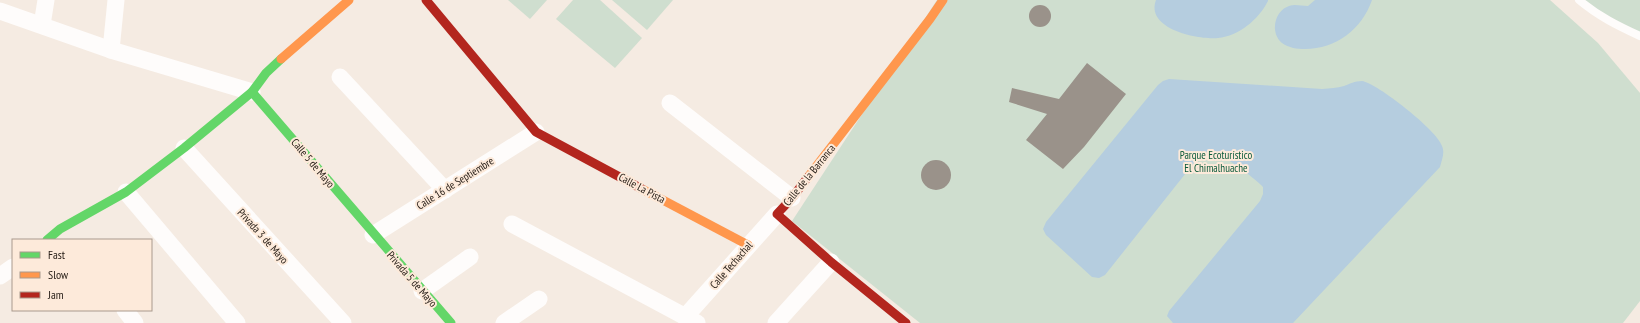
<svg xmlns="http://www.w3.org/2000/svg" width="1640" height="323" font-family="'PT Sans Narrow',sans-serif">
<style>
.green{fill:#cfdecf}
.water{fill:#b5cddf}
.building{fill:#9a928a}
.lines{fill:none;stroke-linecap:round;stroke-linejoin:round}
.lane{stroke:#fefcfb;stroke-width:8}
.street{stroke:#fefcfb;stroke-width:17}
.fast{stroke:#63d668;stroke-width:9}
.slow{stroke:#ff974d;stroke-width:9}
.jam{stroke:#b3261e;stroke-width:9}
.labels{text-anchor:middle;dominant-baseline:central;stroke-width:4;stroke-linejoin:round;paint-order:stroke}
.park-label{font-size:11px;fill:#0a5a3a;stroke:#fdeada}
.street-label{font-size:11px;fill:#2a211a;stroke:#fdeada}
</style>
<rect width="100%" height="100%" fill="#f5ebe2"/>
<g class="green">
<path d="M508,0H547L530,19Z"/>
<path d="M573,0H600L642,38L615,68L556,19Z"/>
<path d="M612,0H673L647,30Z"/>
<path d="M937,0H1550L1598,43L1640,93V301L1623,323H920L792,221Z"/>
<path d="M1579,0H1640V34Z"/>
</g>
<g class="water">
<path d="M1156,0H1268V1C1259,19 1239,36 1218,38C1198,40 1145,29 1156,0Z"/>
<path d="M1315,0H1372C1362,29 1336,49 1305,49C1297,49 1289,48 1282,43C1270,33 1274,11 1289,6C1295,4 1301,6 1308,6Z"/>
<path d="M1169,79L1322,89C1330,88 1337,88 1344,86C1349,84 1355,81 1362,81C1377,83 1438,131 1442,146C1445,153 1442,159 1440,167L1293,323H1173L1167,316L1169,311L1260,201L1263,194V187C1256,179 1221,152 1211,153C1206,153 1201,156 1197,159L1105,275L1099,278L1092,277L1046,235L1043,229L1046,222L1158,85L1163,81Z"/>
</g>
<g class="building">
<circle cx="1040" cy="16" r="11"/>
<path d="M1087,63L1126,94L1084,147L1063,169L1026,140L1047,114L1009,102L1012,88L1059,99Z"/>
<circle cx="936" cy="175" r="15"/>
</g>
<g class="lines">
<path class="lane" d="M1579,0C1598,16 1618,26 1640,36"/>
<g class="street">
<path d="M0,11L111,50L252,92"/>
<path d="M42,25L46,0"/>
<path d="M111,50L116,0"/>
<path d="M340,77L445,190"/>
<path d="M670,103L792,198"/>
<path d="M184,148L343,323"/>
<path d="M126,192L237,323"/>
<path d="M512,224L697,323"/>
<path d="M373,235L536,132"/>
<path d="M0,276L13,267"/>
<path d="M422,291L470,257"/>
<path d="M125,310L135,323"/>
<path d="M685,317L777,214"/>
<path d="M504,323L539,299"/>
<path d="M776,323L831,262"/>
</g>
<g class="fast">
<path d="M252,92L451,323"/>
<path d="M47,240L60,229L126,192L184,148L252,92L266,73L281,59"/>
</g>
<g class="slow">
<path d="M281,59L349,0"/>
<path d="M808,177L930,19L943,0"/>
<path d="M642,189L748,245"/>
</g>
<g class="jam">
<path d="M426,0L536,132L642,189"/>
<path d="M808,177L792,198L777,214L831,262L906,323"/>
</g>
</g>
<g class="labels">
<g class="park-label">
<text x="1216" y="155">Parque Ecoturístico<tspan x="1216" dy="13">El Chimalhuache</tspan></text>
</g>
<g class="street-label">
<text transform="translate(313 163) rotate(50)">Calle 5 de Mayo</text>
<text transform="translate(809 175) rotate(-51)">Calle de la Barranca</text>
<text transform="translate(455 183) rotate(-32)">Calle 16 de Septiembre</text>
<text transform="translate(642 188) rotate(28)">Calle La Pista</text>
<text transform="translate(263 236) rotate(48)">Privada 3 de Mayo</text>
<text transform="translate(731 265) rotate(-49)">Calle Techachal</text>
<text transform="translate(412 279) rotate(49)">Privada 5 de Mayo</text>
</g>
</g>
<rect x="12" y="239" width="140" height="72" fill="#fdeada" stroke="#a99a8d"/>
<rect x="20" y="252" width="20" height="6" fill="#63d668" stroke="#a99a8d"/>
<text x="48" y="259" font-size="12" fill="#2a211a">Fast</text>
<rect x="20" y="272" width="20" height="6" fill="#ff974d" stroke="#a99a8d"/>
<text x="48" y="279" font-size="12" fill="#2a211a">Slow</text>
<rect x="20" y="292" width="20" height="6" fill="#b3261e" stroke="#a99a8d"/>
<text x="48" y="299" font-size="12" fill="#2a211a">Jam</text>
</svg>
